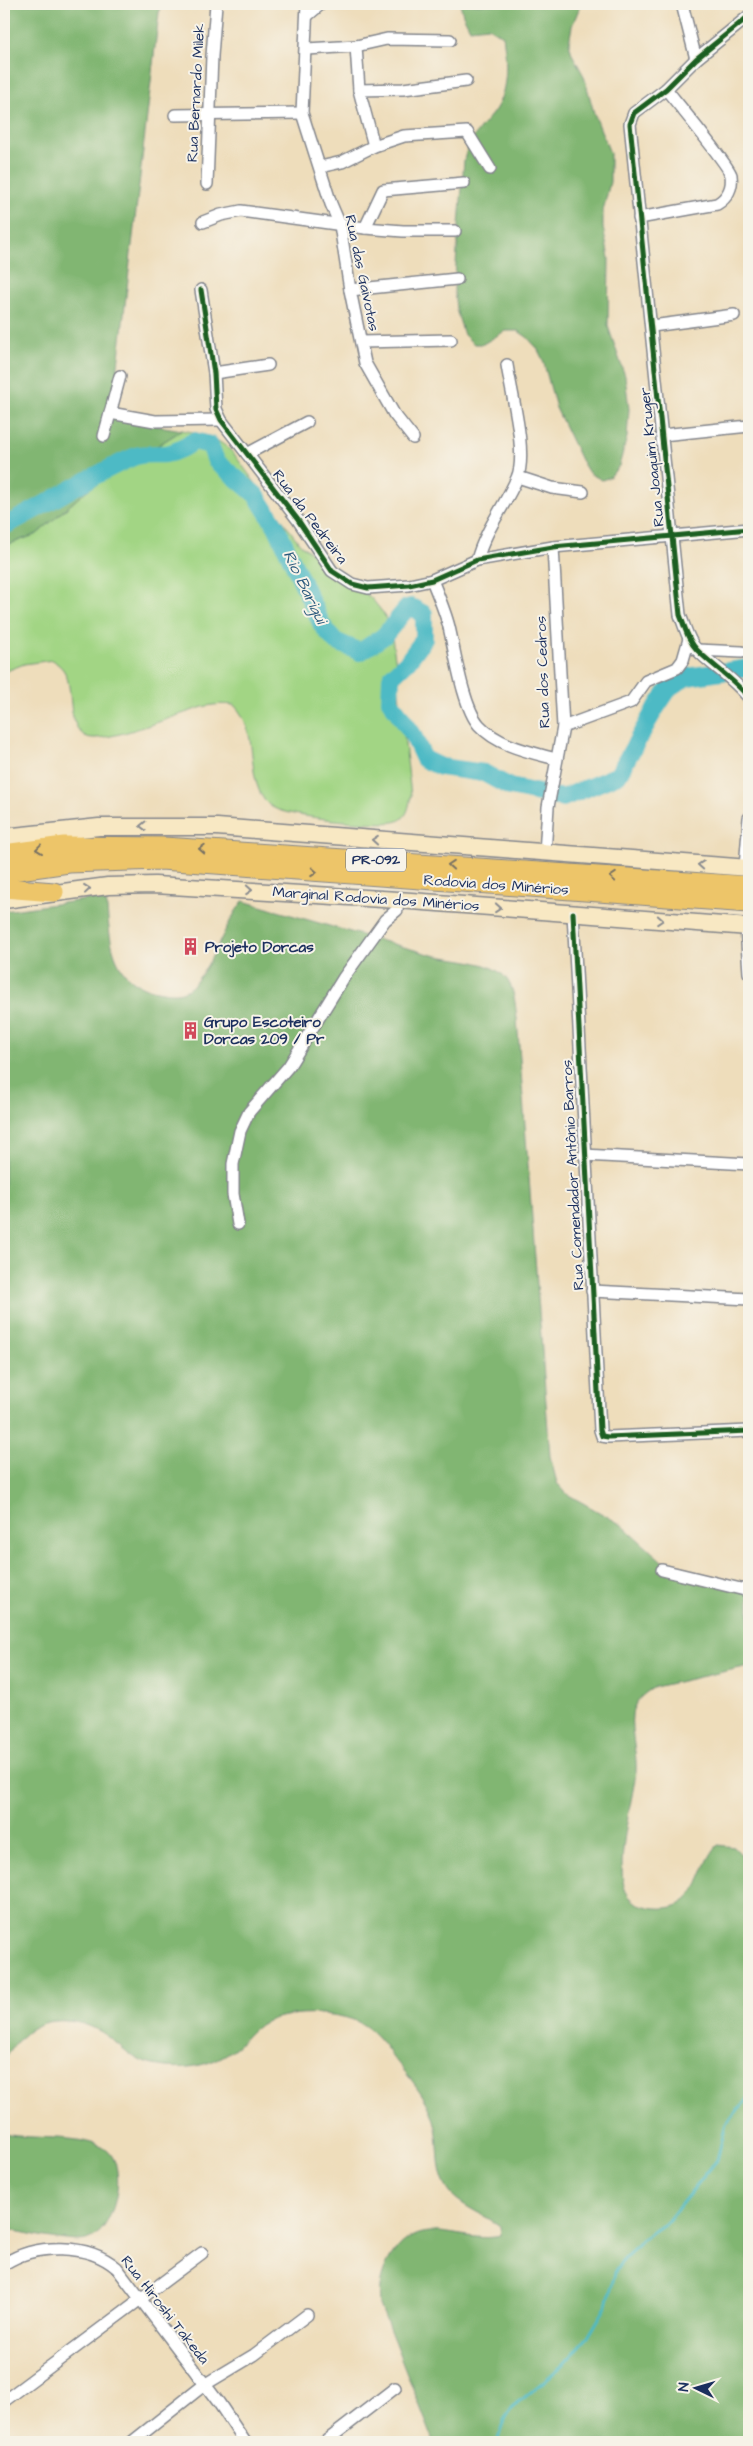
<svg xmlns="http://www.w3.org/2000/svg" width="753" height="2446" font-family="'Architects Daughter',sans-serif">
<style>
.green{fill:#a2d584;stroke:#5e8271}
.forest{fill:#81b672;stroke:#4e7268}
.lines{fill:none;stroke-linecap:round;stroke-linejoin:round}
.stream{stroke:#4dbac5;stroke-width:3}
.river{stroke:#4dbac5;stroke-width:18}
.minor-casing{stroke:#84868c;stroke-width:14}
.secondary-casing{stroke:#84868c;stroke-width:19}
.primary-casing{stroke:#84868c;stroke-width:21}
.minor{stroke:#fff;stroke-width:11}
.secondary{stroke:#f8e8c3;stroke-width:16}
.primary{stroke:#edc569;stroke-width:19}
.cycleway-casing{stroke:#f7f3e8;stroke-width:8}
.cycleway{stroke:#1b5e20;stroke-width:5}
.oneway{stroke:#8a8c90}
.oneway2{stroke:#797263}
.labels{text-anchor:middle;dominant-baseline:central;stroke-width:4;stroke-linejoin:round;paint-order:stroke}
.shield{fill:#f7f3e8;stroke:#5d6a87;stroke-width:1}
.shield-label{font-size:14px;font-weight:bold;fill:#1b2f5e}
.street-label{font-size:15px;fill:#1b2f5e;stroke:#f7f3e8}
.poi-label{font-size:15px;font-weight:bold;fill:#1b2f5e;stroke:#f7f3e8;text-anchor:start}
.water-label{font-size:16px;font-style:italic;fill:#2a597d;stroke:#f7f3e8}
</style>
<rect width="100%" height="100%" fill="#f7f3e8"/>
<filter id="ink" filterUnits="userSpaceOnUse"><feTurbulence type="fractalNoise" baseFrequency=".02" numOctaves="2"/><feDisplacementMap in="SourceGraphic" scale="10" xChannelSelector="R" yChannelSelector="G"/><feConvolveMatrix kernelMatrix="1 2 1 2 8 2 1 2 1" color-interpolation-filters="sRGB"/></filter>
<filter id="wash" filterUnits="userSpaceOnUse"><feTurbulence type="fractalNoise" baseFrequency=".0096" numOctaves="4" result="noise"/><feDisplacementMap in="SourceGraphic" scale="20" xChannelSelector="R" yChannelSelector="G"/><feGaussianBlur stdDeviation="1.12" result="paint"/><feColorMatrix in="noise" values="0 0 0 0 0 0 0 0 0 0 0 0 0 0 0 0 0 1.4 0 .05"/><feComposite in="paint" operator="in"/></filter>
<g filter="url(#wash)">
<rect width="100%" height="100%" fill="#edb"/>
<path class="green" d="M182,430C204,434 218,437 234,454L300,544L372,599L384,614L392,637L395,658L411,795C409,805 409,816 398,821C383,827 288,817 274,808C271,807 267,803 265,801C245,774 260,731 234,705C225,704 217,704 207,706C185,711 101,747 85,736C65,723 75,689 64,671C62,667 56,663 53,660L24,664L4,672V546L37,534L86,491Z"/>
<g class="forest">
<path d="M4,4H160L114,400L118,411L135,422L182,430L86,491L37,534L4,546Z"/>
<path d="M460,4H581L572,26L569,43L572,54L584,76L594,113L610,153V182L603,211V227L609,258L608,326L625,376L629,409L627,437L619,466L610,477L602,480L589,473L581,460L556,408L543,360L537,348L527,337L518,331H505L483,344H474L464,335L456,309L454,290L464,160C469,139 479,130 492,114C509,93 507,61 503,36L488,27L470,29L463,15Z"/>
<path d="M106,897C110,940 110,985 163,992C175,994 185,994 194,984C215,960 223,927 243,901C305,919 367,937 429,954C451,960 483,959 502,974C515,985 515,1004 517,1019L550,1456L557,1483L567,1494L622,1525L673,1571L749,1586V1666L655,1687C646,1692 639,1697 634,1707C627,1723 638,1753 636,1772C633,1799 612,1872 628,1895C635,1906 653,1909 666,1908C702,1905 698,1866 718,1845L734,1847L749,1863V2442H434L380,2305C378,2286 382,2272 391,2257C421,2210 460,2245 501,2236L500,2226C485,2215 465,2208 452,2195C433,2174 442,2145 434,2120C427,2096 408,2076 393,2057C385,2045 375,2032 362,2024C338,2010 283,2010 260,2025C250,2030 244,2041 235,2048C211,2067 183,2071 153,2065C133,2061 122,2046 106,2035C83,2019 48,2014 26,2033C17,2040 10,2051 4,2059V911Z"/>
<path d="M4,2134C33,2140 75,2134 102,2147C131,2160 116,2232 87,2240C70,2244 23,2232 4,2229Z"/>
</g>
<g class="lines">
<path class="stream" d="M497,2442L504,2420L512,2408L563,2365L588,2337L607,2305L616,2269L641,2240L666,2223L717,2160L726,2124L749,2097"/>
<path class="river" d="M4,526C49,504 90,475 136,456C145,453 157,455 166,454C177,452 185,447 194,441L210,445L216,461L256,495L276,526L322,625L335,641L360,652L384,636L407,608L411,607L424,614V639L408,661L391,677L390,701L412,733L424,759L441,767L484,773L510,787L563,798L618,775L654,711L670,687L687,677L749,668"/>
</g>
</g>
<g filter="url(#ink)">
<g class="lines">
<defs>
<g id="minor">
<path d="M307,4L302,113L331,204L340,225L350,290L365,363L394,414L413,438"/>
<path d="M682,4L696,59"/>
<path d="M308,15L321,4"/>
<path d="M749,16L696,59L666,89L634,113L630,124L680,615C685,627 688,641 697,650C714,667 734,679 749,698"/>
<path d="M450,40L387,39L356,46L359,90L374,146L404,136L467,132L490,169"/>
<path d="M307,49L356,46"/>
<path d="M359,90L403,89L466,81"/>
<path d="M175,115L302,113"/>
<path d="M320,167L342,162L374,146"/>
<path d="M207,184L212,56L216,4"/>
<path d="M639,218L717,204C727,198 733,188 731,175C728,164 677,103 666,89"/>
<path d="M203,222L221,215L241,211L365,228L383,190L464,183"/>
<path d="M365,228L403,231H455"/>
<path d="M201,290L214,373L216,409L221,420L298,520L332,571L352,584L368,588L409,585L432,580L477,560L553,547L749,529"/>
<path d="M350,290L457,279"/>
<path d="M652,326L734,315"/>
<path d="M361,342L451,340"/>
<path d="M214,373L268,365"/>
<path d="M110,413L155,421L221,420"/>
<path d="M662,435L749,426"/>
<path d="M104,436L120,376"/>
<path d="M247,454L307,422"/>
<path d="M518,477L552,488L583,492"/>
<path d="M477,560C485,530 505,506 517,478C528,454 511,392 507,365"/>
<path d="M432,580C438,595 445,611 449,627C455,652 463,707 479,725C498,746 530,752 556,759"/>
<path d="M697,650L742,652"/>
<path d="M563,727L631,702L646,681L677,668L683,660L689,639"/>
<path d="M545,853L548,807L563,727L553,547"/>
<path d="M745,868L749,818"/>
<path d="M573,913L600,1430L602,1436L608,1437L749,1431"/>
<path d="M746,927L749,973"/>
<path d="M584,1155L749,1164"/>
<path d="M238,1224L233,1194V1164L240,1131L249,1112L289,1066L344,977L385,920L397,910L398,900"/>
<path d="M592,1291L749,1299"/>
<path d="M662,1570L749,1591"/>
<path d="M4,2264C36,2243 88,2243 117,2268L219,2403L245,2442"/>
<path d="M4,2401L202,2253"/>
<path d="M132,2442L204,2385L254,2355L307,2315"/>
<path d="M325,2442L395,2388"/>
</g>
<g id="secondary">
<path d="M4,837L99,827H217L749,868"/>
<path d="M4,900L108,886L155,885L398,900L749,927"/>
</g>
<g id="primary">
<path d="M4,854L64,846L164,847L749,886"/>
<path d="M4,872L69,863L161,860L749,903"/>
<path d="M4,888L54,892"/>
</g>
</defs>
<use href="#minor" class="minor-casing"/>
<use href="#secondary" class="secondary-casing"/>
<use href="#primary" class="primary-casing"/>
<use href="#minor" class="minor"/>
<use href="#secondary" class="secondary"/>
<use href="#primary" class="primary"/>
<defs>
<g id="cycleway">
<path d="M749,16L696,59L666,89L634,113L630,124L680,615C685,627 688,641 697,650C714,667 734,679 749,698"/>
<path d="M201,290L214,373L216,409L221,420L298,520L332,571L352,584L368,588L409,585L432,580L477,560L553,547L749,529"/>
<path d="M573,913L600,1430L602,1436L608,1437L749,1431"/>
</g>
</defs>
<use href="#cycleway" class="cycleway-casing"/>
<use href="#cycleway" class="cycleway"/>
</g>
<defs><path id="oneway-chevron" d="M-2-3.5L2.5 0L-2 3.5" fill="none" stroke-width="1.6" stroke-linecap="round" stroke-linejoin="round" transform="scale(1.25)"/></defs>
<g class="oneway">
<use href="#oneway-chevron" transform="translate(143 826) rotate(179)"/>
<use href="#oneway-chevron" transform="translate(375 840) rotate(-175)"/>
<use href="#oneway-chevron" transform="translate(701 865) rotate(-176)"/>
<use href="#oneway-chevron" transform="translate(87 889) rotate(-6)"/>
<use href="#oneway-chevron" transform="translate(249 890) rotate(4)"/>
<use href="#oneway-chevron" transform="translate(498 908) rotate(5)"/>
<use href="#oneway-chevron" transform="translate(660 920) rotate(4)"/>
</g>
<g class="oneway2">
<use href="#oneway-chevron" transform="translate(39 849) rotate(173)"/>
<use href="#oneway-chevron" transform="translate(202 849) rotate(-177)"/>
<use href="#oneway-chevron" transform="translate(451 865) rotate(-175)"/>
<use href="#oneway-chevron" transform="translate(314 872) rotate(4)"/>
<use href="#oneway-chevron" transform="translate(613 877) rotate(-176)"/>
</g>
</g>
<defs>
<symbol id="building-bare" viewBox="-9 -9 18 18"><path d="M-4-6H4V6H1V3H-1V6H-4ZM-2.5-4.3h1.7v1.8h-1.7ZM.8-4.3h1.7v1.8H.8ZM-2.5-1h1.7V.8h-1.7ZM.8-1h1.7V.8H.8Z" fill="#d1495b" stroke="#f7f3e8" stroke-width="2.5" paint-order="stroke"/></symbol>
</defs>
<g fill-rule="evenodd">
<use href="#building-bare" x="178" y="934" width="25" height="25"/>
<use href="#building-bare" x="178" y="1018" width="25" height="25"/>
</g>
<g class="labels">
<rect class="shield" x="346" y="848.5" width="60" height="23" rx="4"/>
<g class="shield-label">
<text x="376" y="860">PR-092</text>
</g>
<g class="street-label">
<text transform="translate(196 93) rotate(-87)">Rua Bernardo Milek</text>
<text transform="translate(362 273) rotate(78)">Rua das Gaivotas</text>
<text transform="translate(652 457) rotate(-96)">Rua Joaquim Kruger</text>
<text transform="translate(310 517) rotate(53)">Rua da Pedreira</text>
<text transform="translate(543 672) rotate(-92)">Rua dos Cedros</text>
<text transform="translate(496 885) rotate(4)">Rodovia dos Minérios</text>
<text transform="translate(376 899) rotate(4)">Marginal Rodovia dos Minérios</text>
<text transform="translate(573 1175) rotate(-93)">Rua Comendador Antônio Barros</text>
<text transform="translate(165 2310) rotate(52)">Rua Hiroshi Takeda</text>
</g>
<g class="poi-label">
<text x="205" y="947">Projeto Dorcas</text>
<text x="204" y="1022">Grupo Escoteiro<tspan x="204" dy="17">Dorcas 209 / Pr</tspan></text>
</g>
<g class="water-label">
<text transform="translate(305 587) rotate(64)">Rio Barigui</text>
</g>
</g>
<rect width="753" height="2446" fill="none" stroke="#f7f3e8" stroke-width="20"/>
<g transform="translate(696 2388) rotate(275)" stroke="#f7f3e8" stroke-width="4" paint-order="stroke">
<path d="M0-4L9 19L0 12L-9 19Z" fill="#1b2f5e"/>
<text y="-8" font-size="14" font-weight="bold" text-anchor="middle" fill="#1b2f5e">N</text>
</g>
</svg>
